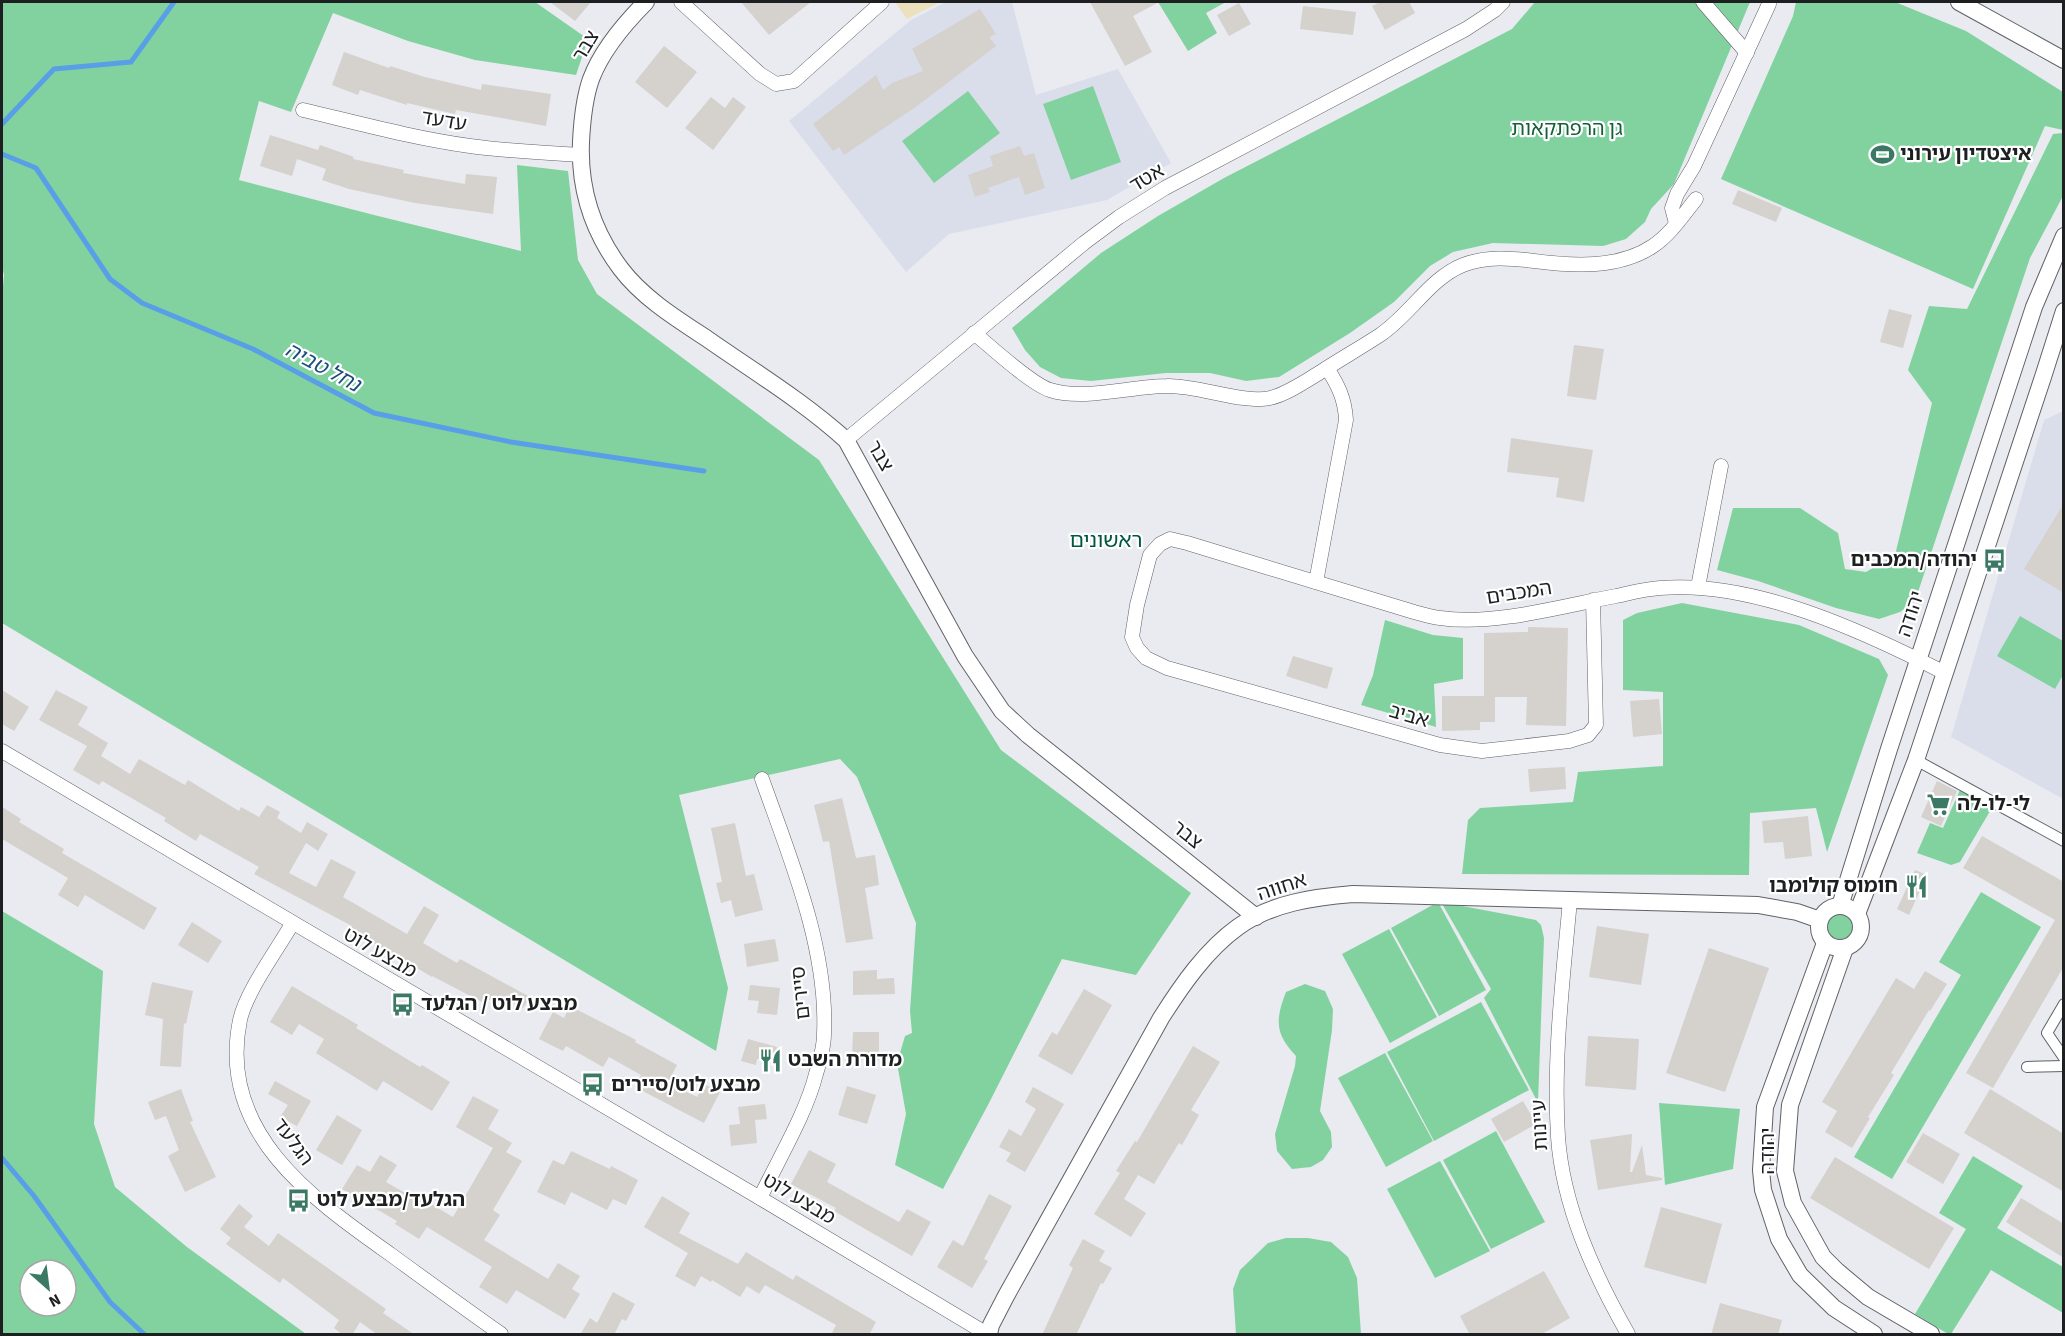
<svg xmlns="http://www.w3.org/2000/svg" width="2065" height="1336" font-family="'Source Sans 3','Noto Sans Hebrew',sans-serif">
<style>
.built{fill:#dadeeb}
.green{fill:#82d2a0;fill-rule:evenodd}
.sand{fill:#ebe1bc}
.lines{fill:none;stroke-linecap:round;stroke-linejoin:round}
.stream{stroke:#599fe7;stroke-width:5}
.building{fill:#d5d1cc}
.pedestrian-casing{stroke:#606267;stroke-width:12}
.minor-casing{stroke:#606267;stroke-width:15}
.tertiary-casing{stroke:#606267;stroke-width:18}
.pedestrian{stroke:#fff;stroke-width:10}
.minor{stroke:#fff;stroke-width:14}
.tertiary{stroke:#fff;stroke-width:16}
.labels{text-anchor:middle;dominant-baseline:central;stroke-width:4.5;stroke-linejoin:round;paint-order:stroke}
.street-label{font-size:20px;fill:#1e1f21;stroke:#fff}
.park-label{font-size:20px;fill:#145e38;stroke:#fff}
.poi-label{font-size:20px;font-weight:bold;fill:#1e1f21;stroke:#fff;text-anchor:start}
.water-label{font-size:21px;font-style:italic;fill:#1c4c7c;stroke:#fff}
.neighbourhood-label{font-size:21px;fill:#015742;stroke:#fff}
</style>
<rect width="100%" height="100%" fill="#e9ebf1"/>
<g class="built">
<path d="M946,2H1012L1036,95L1118,69L1171,163L1107,200L949,234L906,272L789,121L911,20Z"/>
<path d="M2063,411V799L1951,737L2044,420Z"/>
</g>
<g class="green">
<path d="M2,2H535L588,39L576,75L475,60L408,41L333,13L291,112L259,101L239,180L378,216L521,251L517,165L568,171L578,260L597,294L819,460L1001,750L1191,893L1136,975L1062,959L989,1103L943,1189L895,1165L906,1114L897,1063L905,1036L912,1033L910,1011L916,923L857,777L840,759L679,795L728,988L716,1051L2,623V297L4,275L2,266Z"/>
<path d="M1158,2H1226L1206,13L1217,33L1188,51Z"/>
<path d="M1535,2H1750L1674,184L1651,209L1645,222L1626,239L1603,246L1493,243L1453,252L1430,266L1394,302L1350,333L1279,377L1246,381L1210,373H1166L1091,381L1061,378L1040,367L1025,350L1012,328L1101,253L1158,216L1224,178L1512,29Z"/>
<path d="M1796,2H1895L1966,31L2063,92V130L2045,126L1973,289L1721,179L1793,16Z"/>
<path d="M1093,86L1121,162L1071,180L1043,104Z"/>
<path d="M968,91L1000,133L934,183L902,141Z"/>
<path d="M2063,133V196L2030,258L1915,601L1900,612L1879,619L1836,608L1758,581L1717,570L1733,508H1800L1838,533L1845,569L1866,572L1895,555L1932,403L1908,370L1929,306L1967,309L2053,134Z"/>
<path d="M1682,603L1799,625L1879,659L1888,675L1827,852L1816,808L1750,813L1749,875L1462,874L1468,820L1480,808L1573,802L1578,772L1663,766V692L1623,690V620L1637,613Z"/>
<path d="M2020,616L2063,641V675L2055,689L1997,656Z"/>
<path d="M1385,620L1433,635L1463,638V679L1434,684L1436,727L1361,705L1373,675Z"/>
<path d="M1960,790L1993,806L1960,862L1951,865L1917,853L1930,823L1943,828Z"/>
<path d="M1981,892L2041,927L1892,1179L1854,1157L1961,975L1939,962Z"/>
<path d="M1438,902L1486,990L1439,1016L1391,928Z"/>
<path d="M1441,902L1536,920L1541,925L1544,938L1538,1103L1484,998L1491,989Z"/>
<circle cx="1840" cy="927" r="16"/>
<path d="M2,911L103,971L94,1124L115,1187L187,1247L306,1334H2ZM30,1270H66V1306H30Z"/>
<path d="M1389,929L1437,1017L1390,1043L1342,954Z"/>
<path d="M1305,984L1325,991L1333,1009L1332,1030L1320,1111L1331,1132L1332,1147L1323,1160L1311,1167L1292,1169L1277,1151L1275,1134L1295,1066L1296,1056C1275,1034 1275,1020 1286,992Z"/>
<path d="M1481,1002L1529,1090L1434,1141L1387,1052Z"/>
<path d="M1385,1053L1433,1141L1386,1167L1338,1078Z"/>
<path d="M1659,1103L1740,1109L1733,1169L1665,1185Z"/>
<path d="M1496,1131L1545,1222L1491,1249L1443,1160Z"/>
<path d="M1973,1156L2023,1186L1997,1228L2063,1267V1313L1991,1270L1951,1334H1948L1915,1314L1966,1229L1939,1213Z"/>
<path d="M1440,1161L1490,1251L1435,1278L1387,1189Z"/>
<path d="M1286,1238H1308L1331,1242L1348,1257L1357,1278L1361,1334H1236L1233,1289L1240,1270L1268,1243Z"/>
</g>
<path class="sand" d="M895,2H940L907,19Z"/>
<g class="lines">
<g class="stream">
<path d="M2,124L54,69L131,62L174,2"/>
<path d="M2,154L36,168L110,279L142,303L253,349L374,413L511,442L704,471"/>
<path d="M2,1158L34,1196L110,1302L144,1334"/>
</g>
</g>
<g class="building">
<path d="M550,2H591L575,21Z"/>
<path d="M741,2H811L769,35Z"/>
<path d="M1090,2H1159L1133,16L1152,52L1125,66Z"/>
<path d="M1380,2H1409L1415,13L1385,30L1372,6Z"/>
<path d="M1239,3L1251,24L1229,36L1217,15Z"/>
<path d="M1303,6L1356,12L1353,35L1300,29Z"/>
<path d="M980,9L996,34L989,37L996,46L917,106L844,155L839,147L833,151L813,124L876,75L883,90L892,83L923,71L912,49Z"/>
<path d="M664,46L697,72L667,108L635,82Z"/>
<path d="M344,52L389,68L390,66L425,77L481,90L482,84L551,94L546,126L456,110L455,114L407,103V105L360,90L358,95L332,85Z"/>
<path d="M711,97L725,108L733,97L746,107L713,150L685,128Z"/>
<path d="M270,135L318,150L320,145L354,157L353,159L404,170L403,173L465,184L466,174L497,177L493,214L415,203L349,189L322,180L326,169L297,159L292,176L260,166Z"/>
<path d="M1020,146L1024,156L1034,153L1045,188L1025,195L1019,177L988,188L990,192L975,197L968,175L993,166L990,156Z"/>
<path d="M1738,190L1782,208L1776,222L1732,204Z"/>
<path d="M1889,309L1912,315L1903,348L1880,342Z"/>
<path d="M1574,345L1604,349L1596,400L1567,396Z"/>
<path d="M1511,438L1593,450L1584,502L1556,497L1559,478L1507,472Z"/>
<path d="M2064,503V593L2024,569Z"/>
<path d="M1528,627L1568,628L1566,726L1526,725L1527,697H1495V722H1480V730L1442,731V696H1484V633L1528,632Z"/>
<path d="M1293,656L1333,668L1327,689L1286,676Z"/>
<path d="M2,690L29,707L14,731L2,724Z"/>
<path d="M56,690L88,707L78,725L108,743L101,756L130,774L139,759L185,785L188,780L239,811L241,807L259,817L267,805L280,812L277,818L301,833L307,822L328,834L318,851L306,843L289,873L316,887L331,859L356,872L343,897L407,934L424,906L439,915L423,943L457,963L460,959L530,997L523,1008L502,997L497,1005L487,998L484,1003L432,976V977L350,929L352,926L254,874L259,867L200,834L196,841L164,821L166,818L102,781L99,785L73,770L87,746L39,720Z"/>
<path d="M1659,699L1662,734L1633,737L1630,701Z"/>
<path d="M1565,767L1566,789L1530,792L1528,769Z"/>
<path d="M1937,781L1957,791L1941,826L1921,817Z"/>
<path d="M842,798L856,858L875,855L879,885L865,888L873,939L846,943L829,841L823,842L814,805Z"/>
<path d="M2,807L21,819L19,822L64,849L62,853L157,908L144,930L85,895L78,907L58,895L68,878L2,839Z"/>
<path d="M1808,816L1812,856L1785,859L1783,842L1764,843L1762,821Z"/>
<path d="M735,823L746,876L754,874L763,910L735,917L731,900L721,903L716,883L722,882L711,828Z"/>
<path d="M1982,836L2064,882V966L1993,1088L1966,1073L2055,920L1963,868Z"/>
<path d="M1915,870L1927,875L1909,915L1897,909Z"/>
<path d="M192,922L222,941L208,963L178,945Z"/>
<path d="M1597,926L1649,934L1641,985L1589,977Z"/>
<path d="M775,939L779,961L747,967L744,944Z"/>
<path d="M1709,948L1769,968L1725,1092L1666,1073Z"/>
<path d="M877,970V979L894,978L895,994L853,995V971Z"/>
<path d="M1925,971L1947,984L1930,1011L1929,1010L1891,1073L1894,1075L1868,1117L1870,1118L1852,1148L1825,1132L1837,1111L1822,1102L1896,978L1914,989Z"/>
<path d="M152,982L193,991L186,1024L184,1023L181,1067L160,1066L163,1019L145,1015Z"/>
<path d="M750,985L780,988L777,1015L757,1013L759,1001L748,1000Z"/>
<path d="M292,986L358,1025L356,1028L420,1067L422,1065L450,1082L432,1111L383,1081L377,1091L316,1053L324,1039L299,1024L292,1035L270,1022Z"/>
<path d="M1084,989L1112,1005L1072,1075L1038,1056L1052,1032L1057,1035Z"/>
<path d="M570,1006L636,1040L635,1042L677,1065L668,1082L697,1097L704,1084L720,1092L704,1123L635,1087L641,1075L609,1057L603,1067L566,1046L563,1051L539,1039L553,1012L564,1018Z"/>
<path d="M853,1032H879V1060L852,1059Z"/>
<path d="M1588,1036L1639,1039L1636,1090L1585,1086Z"/>
<path d="M748,1039L777,1047L774,1059H757L756,1065L741,1061Z"/>
<path d="M1193,1046L1220,1062L1191,1110L1199,1115L1182,1145L1179,1143L1154,1184L1138,1175L1124,1199L1146,1213L1131,1237L1094,1214L1120,1173L1116,1171L1135,1141L1137,1142Z"/>
<path d="M275,1081L311,1101L297,1126L280,1117L288,1105L268,1094Z"/>
<path d="M847,1086L876,1095L867,1124L838,1115Z"/>
<path d="M1033,1087L1064,1104L1025,1172L1006,1161L1011,1153L999,1147L1009,1129L1021,1136L1036,1109L1025,1102Z"/>
<path d="M181,1089L193,1121L190,1122L216,1177L185,1192L168,1156L179,1150L166,1116L155,1120L148,1102Z"/>
<path d="M1990,1089L2064,1134V1192L1964,1133Z"/>
<path d="M473,1096L499,1110L488,1129L512,1143L506,1152L522,1161L493,1210L500,1215L484,1240L548,1279L558,1263L580,1276L572,1289L580,1294L565,1319L516,1290L507,1304L479,1287L492,1267L427,1227L419,1239L395,1224L397,1221L342,1189L357,1165L370,1172L380,1155L397,1165L386,1182L412,1197L414,1194L453,1217L493,1148L456,1127Z"/>
<path d="M1523,1101L1536,1124L1504,1142L1491,1119Z"/>
<path d="M765,1104L767,1119L755,1120L757,1143L731,1146L729,1125L740,1124L738,1107Z"/>
<path d="M337,1115L362,1130L342,1165L316,1150Z"/>
<path d="M1923,1133L1960,1154L1943,1184L1906,1162Z"/>
<path d="M1632,1134L1630,1172H1632L1642,1145L1646,1175L1662,1178V1180L1598,1190L1590,1140Z"/>
<path d="M809,1150L836,1164L827,1182L899,1222L907,1209L931,1222L912,1256L834,1211L836,1208L791,1184Z"/>
<path d="M571,1151L610,1169L611,1166L638,1180L626,1205L613,1199L607,1210L571,1192L565,1205L537,1192L553,1160L564,1165Z"/>
<path d="M1835,1157L1954,1228L1929,1269L1810,1198Z"/>
<path d="M989,1194L1012,1206L984,1259L988,1261L972,1288L937,1267L953,1240L963,1246Z"/>
<path d="M662,1196L690,1213L679,1233L738,1264L746,1252L793,1280L796,1275L876,1322L869,1335H831L836,1325L765,1285L759,1294L747,1286L740,1297L712,1280L711,1282L701,1276L695,1287L675,1276L688,1253L644,1227Z"/>
<path d="M2021,1198L2064,1224V1258L2006,1222Z"/>
<path d="M239,1204L253,1216L244,1227L269,1246L278,1233L386,1309L383,1313L415,1335H378L360,1322L352,1335H343L334,1328L339,1320L283,1278L280,1283L226,1244L231,1238L220,1229Z"/>
<path d="M1661,1207L1722,1224L1706,1284L1644,1267Z"/>
<path d="M1083,1239L1105,1251L1099,1261L1112,1268L1103,1284L1101,1283L1076,1335H1042L1073,1268L1069,1265Z"/>
<path d="M1544,1271L1570,1318L1540,1335H1470L1460,1316Z"/>
<path d="M613,1292L635,1304L626,1321L622,1319L615,1333L618,1335H580L590,1318L597,1323Z"/>
<path d="M1720,1303L1782,1320L1778,1335H1711Z"/>
</g>
<g class="lines">
<defs>
<g id="pedestrian">
<path d="M1916,760L2064,841"/>
<path d="M2064,1004L2047,1033L2064,1058"/>
<path d="M2027,1067L2064,1066"/>
</g>
<g id="minor">
<path d="M681,2L760,74L776,84L794,81L882,2"/>
<path d="M1703,2L1747,53"/>
<path d="M303,110C358,123 413,138 470,146C507,151 543,153 581,155"/>
<path d="M1676,223L1672,208L1677,194L1694,166L1769,4"/>
<path d="M974,333C991,347 1031,384 1050,390C1083,401 1132,386 1167,386C1197,385 1244,404 1270,398C1287,394 1304,382 1319,373C1339,360 1360,348 1380,335C1410,315 1430,278 1463,265C1486,256 1510,258 1534,261C1573,266 1619,269 1653,246C1670,235 1683,215 1696,199"/>
<path d="M846,440L1084,243L1119,217L1165,188L1466,29L1495,10L1503,2"/>
<path d="M1316,582L1346,420C1345,399 1338,385 1327,368"/>
<path d="M1698,587L1721,466"/>
<path d="M1593,600L1596,725L1588,735L1569,741L1482,751L1440,745L1167,668L1146,658L1137,648L1132,637L1137,605L1150,555L1160,544L1170,539L1187,543L1414,612C1422,614 1431,617 1440,618C1493,626 1563,606 1616,596C1630,593 1645,589 1660,588C1753,580 1863,631 1945,673"/>
<path d="M2,751L760,1198L987,1334"/>
<path d="M1570,900C1563,978 1553,1058 1558,1137C1563,1207 1594,1274 1628,1334"/>
<path d="M292,924C277,950 246,992 240,1020C217,1132 311,1198 390,1254C427,1281 464,1308 501,1334"/>
<path d="M760,1198C778,1160 806,1114 816,1074C820,1061 824,1047 824,1034C828,948 790,858 762,779"/>
</g>
<g id="tertiary">
<path d="M646,2C625,23 602,50 591,79C584,99 582,121 581,142C579,189 593,232 621,269C643,298 677,319 706,338C753,371 803,401 846,440L965,656L1002,711L1028,735L1256,917"/>
<path d="M1959,2L2064,60"/>
<circle cx="1840" cy="927" r="21"/>
<path d="M1840,906L1889,749L2034,307L2064,236"/>
<path d="M1857,914L1916,760L2043,377L2064,311"/>
<path d="M1825,943L1765,1107L1761,1170L1763,1190L1779,1239L1800,1275L1834,1308L1874,1334"/>
<path d="M1845,948L1790,1105L1785,1171L1793,1203L1823,1257L1837,1271L1868,1297L1931,1334"/>
<path d="M989,1334L991,1325L1006,1296L1161,1018C1182,985 1206,950 1238,927C1271,903 1315,897 1353,894L1758,905L1797,912L1820,920"/>
</g>
</defs>
<use href="#pedestrian" class="pedestrian-casing"/>
<use href="#minor" class="minor-casing"/>
<use href="#tertiary" class="tertiary-casing"/>
<use href="#pedestrian" class="pedestrian"/>
<use href="#minor" class="minor"/>
<use href="#tertiary" class="tertiary"/>
</g>
<defs>
<symbol id="stadium-bare" viewBox="-9 -9 18 18"><path d="M0-5a6.5 5 0 1 0 0 10a6.5 5 0 1 0 0-10ZM-3.5-1.8h7v3.6h-7Z" fill="#3c7965" stroke="#fff" stroke-width="2.5" paint-order="stroke"/></symbol>
<symbol id="bus-bare" viewBox="-9 -9 18 18"><path d="M-5-6H5V4H4V6H2V4H-2V6H-4V4H-5ZM-3.5-4V0h7V-4ZM-3.5 1.2v1.5H-2V1.2ZM2 1.2v1.5H3.5V1.2Z" fill="#3c7965" stroke="#fff" stroke-width="2.5" paint-order="stroke"/></symbol>
<symbol id="supermarket-bare" viewBox="-9 -9 18 18"><path d="M-6-5.5h2.5l.6 2H6L4.5 2H-2.5L-4.4-4H-6ZM-1.5 3.2a1.3 1.3 0 1 0 .1 0ZM3 3.2a1.3 1.3 0 1 0 .1 0Z" fill="#3c7965" stroke="#fff" stroke-width="2.5" paint-order="stroke"/></symbol>
<symbol id="restaurant-bare" viewBox="-9 -9 18 18"><path d="M-5-6h1v4h1v-4h1v4h1v-4h1v5L-1.5 .5V6h-2V.5L-5-1ZM5-6V6H3V1.5H1.5Q1.5-4 5-6Z" fill="#3c7965" stroke="#fff" stroke-width="2.5" paint-order="stroke"/></symbol>
</defs>
<g fill-rule="evenodd">
<use href="#stadium-bare" x="1866" y="138" width="33" height="33"/>
<use href="#bus-bare" x="1978" y="544" width="33" height="33"/>
<use href="#supermarket-bare" x="1922" y="788" width="33" height="33"/>
<use href="#restaurant-bare" x="1900" y="870" width="33" height="33"/>
<use href="#bus-bare" x="386" y="988" width="33" height="33"/>
<use href="#restaurant-bare" x="754" y="1044" width="33" height="33"/>
<use href="#bus-bare" x="576" y="1068" width="33" height="33"/>
<use href="#bus-bare" x="282" y="1184" width="33" height="33"/>
</g>
<g class="labels">
<g class="street-label">
<text transform="translate(586 46) rotate(-59)">צבר</text>
<text transform="translate(444 121) rotate(10)">עדעד</text>
<text transform="translate(1147 178) rotate(-31)">אטד</text>
<text transform="translate(880 456) rotate(60)">צבר</text>
<text transform="translate(1519 593) rotate(-9)">המכבים</text>
<text transform="translate(1911 614) rotate(-72)">יהודה</text>
<text transform="translate(1409 716) rotate(16)">אביב</text>
<text transform="translate(1187 835) rotate(39)">צבר</text>
<text transform="translate(1282 887) rotate(-18)">אחווה</text>
<text transform="translate(380 953) rotate(30)">מבצע לוט</text>
<text transform="translate(801 993) rotate(-96)">סיירים</text>
<text transform="translate(1540 1125) rotate(-93)">עיינות</text>
<text transform="translate(293 1142) rotate(54)">הגלעד</text>
<text transform="translate(1768 1151) rotate(-90)">יהודה</text>
<text transform="translate(799 1199) rotate(31)">מבצע לוט</text>
</g>
<g class="park-label">
<text x="1567" y="129">גן הרפתקאות</text>
</g>
<g class="poi-label">
<text x="1900" y="154">איצטדיון עירוני</text>
<text x="1977" y="560" text-anchor="end">יהודה/המכבים</text>
<text x="1957" y="804">לי-לו-לה</text>
<text x="1898" y="886" text-anchor="end">חומוס קולומבו</text>
<text x="421" y="1004">מבצע לוט / הגלעד</text>
<text x="788" y="1060">מדורת השבט</text>
<text x="611" y="1085">מבצע לוט/סיירים</text>
<text x="317" y="1200">הגלעד/מבצע לוט</text>
</g>
<g class="water-label">
<text transform="translate(323 367) rotate(28)">נחל טביה</text>
</g>
<g class="neighbourhood-label">
<text x="1106" y="540">ראשונים</text>
</g>
</g>
<rect width="2065" height="1336" fill="none" stroke="#1e1f21" stroke-width="6"/>
<g transform="translate(48 1288) rotate(152)"><circle r="28" fill="#ffffff" stroke="#a5a5a6" stroke-width="1.5"/>
<path d="M0-4.5L10 22L0 15L-10 22Z" fill="#3c7965"/>
<text y="-9" font-size="16" font-weight="bold" text-anchor="middle" fill="#1e1f21">N</text>
</g>
</svg>
